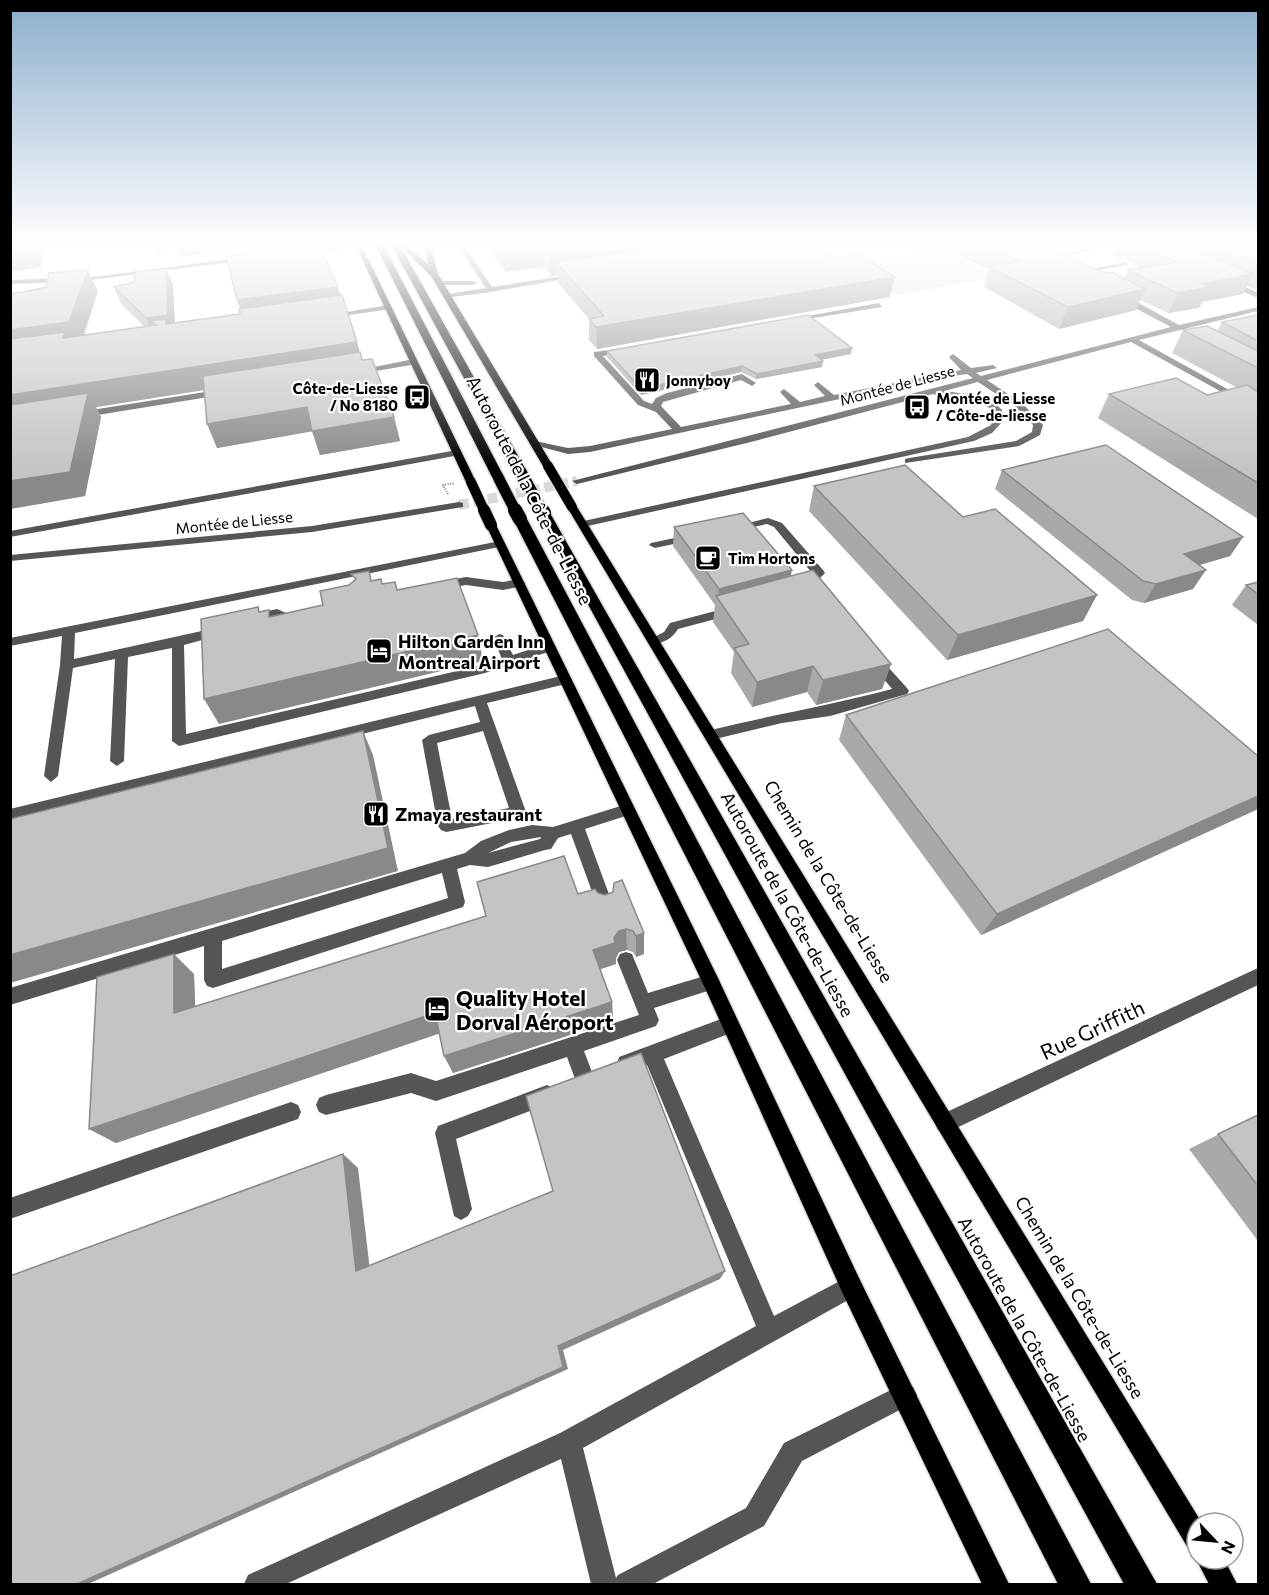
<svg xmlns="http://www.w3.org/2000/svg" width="1269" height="1595" font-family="Commissioner,sans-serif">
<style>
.green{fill:#dcdcdc}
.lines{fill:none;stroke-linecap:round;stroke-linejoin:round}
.minor-tunnel{stroke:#d9d9d9;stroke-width:10;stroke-dasharray:10 4.5;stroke-linecap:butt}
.major-casing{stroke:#dbdbdb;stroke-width:3}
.highway-casing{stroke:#dbdbdb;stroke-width:3}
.path{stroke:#777;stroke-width:2;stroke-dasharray:1 1.5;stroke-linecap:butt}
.minor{fill:#555;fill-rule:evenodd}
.major{fill:#000;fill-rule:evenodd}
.highway{fill:#000;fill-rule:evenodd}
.major-bridge-far1-casing{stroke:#dbdbdb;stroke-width:12;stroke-linecap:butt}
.major-bridge-casing{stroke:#dbdbdb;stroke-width:14;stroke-linecap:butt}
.highway-bridge-far1-casing{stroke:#dbdbdb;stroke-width:14;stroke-linecap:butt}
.highway-bridge-casing{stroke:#dbdbdb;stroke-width:16;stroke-linecap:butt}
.major-bridge-far1{stroke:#000;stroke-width:10}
.major-bridge{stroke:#000;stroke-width:12}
.highway-bridge-far1{stroke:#000;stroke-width:11}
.highway-bridge{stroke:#000;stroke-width:14}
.wall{fill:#a9a9a9}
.shaded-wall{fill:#898989}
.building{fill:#c4c4c4;stroke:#898989;stroke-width:1.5}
.labels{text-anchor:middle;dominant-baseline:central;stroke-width:4.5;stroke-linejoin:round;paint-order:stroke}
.far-poi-label{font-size:15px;font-weight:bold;fill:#000;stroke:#fff;text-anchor:start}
.far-street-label{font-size:15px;fill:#000;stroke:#fff}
.street-label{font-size:18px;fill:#000;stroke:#fff}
.poi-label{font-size:18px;font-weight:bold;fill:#000;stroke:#fff;text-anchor:start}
.near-poi-label{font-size:21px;font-weight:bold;fill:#000;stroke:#fff;text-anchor:start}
.near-street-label{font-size:21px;fill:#000;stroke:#fff}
</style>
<rect width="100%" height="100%" fill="#fff"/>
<path class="green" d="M947,249L997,277L898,295L852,265Z"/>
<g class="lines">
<path class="minor-tunnel" d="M459,505L577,481"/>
<defs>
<g id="major">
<path d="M356,246H362L476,482L475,484L466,482Z"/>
<path d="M421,246H427L432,252L438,274L553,466L552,468L543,466L430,274L426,252Z"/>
<path d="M572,504L577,507L1202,1523H1197V1552L1188,1548L567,507Z"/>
<path d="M491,522L496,525L717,976L859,1278L1009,1584H982L843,1294L705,988L486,525Z"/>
<path d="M1197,1556V1559H1224L1237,1584H1209L1196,1559Z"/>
</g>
<g id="highway">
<path d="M376,246H384L504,477L502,480L492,477Z"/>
<path d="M392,246H408L438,274L431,276L401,247L527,472L525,475L515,472Z"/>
<path d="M544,509L550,513L1157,1584H1124L538,513Z"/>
<path d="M520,515L527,519L1091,1584H1058L513,519Z"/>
</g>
</defs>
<use href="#major" class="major-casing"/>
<use href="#highway" class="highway-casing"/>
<path class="path" d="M448,494L443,485L455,483"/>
<g class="minor">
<path d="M342,246H360L303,254L300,252Z"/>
<path d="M458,246H464L492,287L577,274L581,276L491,292L444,298L447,294L486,288Z"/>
<path d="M1075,246H1083L1091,251L1065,256V254L1081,250Z"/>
<path d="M246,257L248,260L74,282L70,280Z"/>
<path d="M1126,262L1128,265L1078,274L1074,272Z"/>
<path d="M66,278L69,282L10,284V280Z"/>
<path d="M1223,279H1229L1258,293V298L1223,283Z"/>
<path d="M440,281H473L477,283L473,285H437Z"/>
<path d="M1118,295H1124L1179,325L1258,307V311L1139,340L1258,406V412L1131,342L987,380L1023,404L1043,425L1040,435L1019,446L905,463V459L909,458L1016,441L1032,432L1033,425L1016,407L978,382L944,391C964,394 988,395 1002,410L1003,421L992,433L974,441L583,527L579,526V522L968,437L991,425L995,416C986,394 951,401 933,394L751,442L577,484L572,481L973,378L967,374L939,378L590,452L568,454L530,444L535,441L568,448L590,446L672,429L656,412L638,405L594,356V352L630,347V351L603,356L644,401L652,404L656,398L667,393L742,374L756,383L752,386L741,380L663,402L661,406L681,427L791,404L780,392L784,389L800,402L825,396L814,385L818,382L834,395L961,370L949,357L953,354L971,368L993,365L997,368L976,373L981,376L1171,327L1118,299Z"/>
<path d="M879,303L882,307L789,322L785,320Z"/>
<path d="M388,305L391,309L328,318L324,316Z"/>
<path d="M414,359L418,362L417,364L358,374L354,371Z"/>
<path d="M224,389L228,392L227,394L79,418L74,415L79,412Z"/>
<path d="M457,450L460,451V455L10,537V531Z"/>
<path d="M459,502L463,503V507L312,532L10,561V555L312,526Z"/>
<path d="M768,518L782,523L823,570L825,573L815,583H807L805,580L812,573L774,527L767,524L734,531L729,528Z"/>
<path d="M693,534L699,537L697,539L655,548L649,545L651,543Z"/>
<path d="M500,541L504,542V546L75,633L74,659L220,627L224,628V634L184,645L186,734L483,665L502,659L493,638L499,634L503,635L513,655L549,643L554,644V650L485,673L179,746L172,741V648L128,657L124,761L117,766L110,761L115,659L73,668L58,776L51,782L44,776L60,665L62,636L10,646V638Z"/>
<path d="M466,577L503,582L519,579L525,583L523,586L503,590L466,585L439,590L433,586L435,583Z"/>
<path d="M734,606L740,610L738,613L678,629C672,639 664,642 653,645L647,641L664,632L670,623Z"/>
<path d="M277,609L295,617L289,621L276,617L253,622L247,618L249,615Z"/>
<path d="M875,657L880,658L907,688L909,691L907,694L830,716L782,723L711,740L704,735L711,730C772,715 832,705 892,689L869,661Z"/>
<path d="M565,675L570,677L572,680L570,683L487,703L526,812L523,816L518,818L446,832L441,830L438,826L422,740L429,735L480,722L475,706L10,821V809ZM483,731L509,808L452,819L437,743Z"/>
<path d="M627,804L632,806L635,810L632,814L585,829L614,908L612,913L606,915L600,913L598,908L571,834L558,838L551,849L545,850L488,867L470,865L457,869L465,902L463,907L213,988L207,986L204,980V946L10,1005V988L465,853L481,841L509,830L532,825L553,827ZM541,837L540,839L488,853L511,842ZM442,873L448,898L222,969V941Z"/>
<path d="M626,952L632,954L648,993L711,974L717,976L720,982L717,988L654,1008L659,1020L656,1026L584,1051L595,1080L592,1087L585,1090L578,1087L567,1057L436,1101L411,1093L326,1115L319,1112L316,1105L319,1098L326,1095L411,1073L436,1081L639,1015L617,960L620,954Z"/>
<path d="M1258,968V985L952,1130L945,1133L938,1130L935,1123L938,1116Z"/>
<path d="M729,1016L736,1019L738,1025L736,1031L664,1059L774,1316L851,1275L859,1278L862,1286L859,1294L583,1448L616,1578L618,1575L746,1508L784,1443L905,1383L913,1387L917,1395L913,1403L802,1461L764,1526L653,1584H591L561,1459L286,1584H244L248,1575L560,1433L756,1326L647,1065L626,1073L619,1071L617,1064L619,1057Z"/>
<path d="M547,1085L554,1088L557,1095L554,1102L456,1139L472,1209L468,1216L461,1220L454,1216L435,1133L438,1126Z"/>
<path d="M291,1102L298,1105L301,1112L298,1119L10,1219V1198Z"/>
</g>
<use href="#major" class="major"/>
<use href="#highway" class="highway"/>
<defs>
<g id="major-bridge-far1">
<path d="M548,466L572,507"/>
<path d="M471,482L485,512"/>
</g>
<path id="major-bridge" d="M484,510L491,525"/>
<g id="highway-bridge-far1">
<path d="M521,472L543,512"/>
<path d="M498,477L516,512"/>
</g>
<g id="highway-bridge">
<path d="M515,510L520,519"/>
<path d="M542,510L544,513"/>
</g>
</defs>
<use href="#major-bridge-far1" class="major-bridge-far1-casing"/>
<use href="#major-bridge" class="major-bridge-casing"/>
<use href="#highway-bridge-far1" class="highway-bridge-far1-casing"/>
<use href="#highway-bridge" class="highway-bridge-casing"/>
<use href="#major-bridge-far1" class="major-bridge-far1"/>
<use href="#major-bridge" class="major-bridge"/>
<use href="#highway-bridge-far1" class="highway-bridge-far1"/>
<use href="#highway-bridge" class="highway-bridge"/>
</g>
<g class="wall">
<path d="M292,246H320L340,296L362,360L394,417L400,441L320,455L312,431L217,448L204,390L96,407L101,417L85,496L10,509V293L23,292L46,287L88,270L98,291L84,335L145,327L121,304L114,287L134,282L166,269L173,285L175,323L240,314V309L292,248Z"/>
<path d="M487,246H817L890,297L597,349L589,340V319L558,283L557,275L552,276L544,267L505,272Z"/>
<path d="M942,246H1045L1105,273L1124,278L1127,270L1140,268L1127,260L1111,256L1116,246H1258V291L1247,286L1243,294L1202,302L1199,308L1168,313L1140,300L1136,310L1059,329L984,287L989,270Z"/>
<path d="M1258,315V519L1098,418L1109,394L1207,395L1238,388L1172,353L1183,330L1217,331L1222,322Z"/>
<path d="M607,351L851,354L821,360L822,367L756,379L741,372L641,395L607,357Z"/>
<path d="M1002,470L1243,537L1230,556L1200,565L1193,589L1144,603L1132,600L995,489Z"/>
<path d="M814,486L963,517L1097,595L1083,621L947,660L809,511Z"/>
<path d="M674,527L791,576L891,664L882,689L816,705L807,692L752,707L731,673L734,652L713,622L715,605L673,546Z"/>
<path d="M1258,582V625L1232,605L1246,585Z"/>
<path d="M846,715L1258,756V809L981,935L839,740Z"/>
<path d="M614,883L644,954L636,957L633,952L627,950L619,952L616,958V964L600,969L612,1002L613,1021L453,1073L439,1033L116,1143L89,1129L194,974L195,1006L578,894L598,893L605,895L613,892Z"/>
<path d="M1258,1115V1241L1189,1149Z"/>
</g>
<g class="shaded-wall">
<path d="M34,246H45L41,267L10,272V254Z"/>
<path d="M155,246H242V248L180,257L176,248L157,251Z"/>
<path d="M618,246H750L556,262L557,275L552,276L550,256Z"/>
<path d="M542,247L544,267L505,272L503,252Z"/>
<path d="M166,269L173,285L175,332L156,325L151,321L158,334L153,335L146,318Z"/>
<path d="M88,270L98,291L80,345L10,355V330Z"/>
<path d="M1253,274L1243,294L1202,302L1199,308L1168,313L1178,293L1202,284Z"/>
<path d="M895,277L890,297L597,349L596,327Z"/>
<path d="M338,287L344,309L245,322L237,300Z"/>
<path d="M1145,289L1136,310L1059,329L1068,307Z"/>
<path d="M357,342L363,365L96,407L101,417L85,496L10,509V395Z"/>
<path d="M852,348L851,354L814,361L815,355Z"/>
<path d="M823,361L822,367L756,379L757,374Z"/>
<path d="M742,366L741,372L641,395V389Z"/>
<path d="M307,407L314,431L217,448L207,424Z"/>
<path d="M394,417L400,441L320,455L312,431Z"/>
<path d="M1243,537L1230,556L1172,573L1184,554Z"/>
<path d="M792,570L788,589L718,599L719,589Z"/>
<path d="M1206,570L1193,589L1144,603L1156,584Z"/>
<path d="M1097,595L1083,621L947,660L958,635Z"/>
<path d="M478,635L483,661L219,724L204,699Z"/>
<path d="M891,664L882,689L816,705L823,680Z"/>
<path d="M813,666L807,692L752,707L757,682Z"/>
<path d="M363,731L373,755L398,871L10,983V955Z"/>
<path d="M1258,796V809L981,935L997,914Z"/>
<path d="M626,929L627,950L619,952L616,958V964L595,971L593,950L614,938L619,931Z"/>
<path d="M644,933V954L636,957V936Z"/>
<path d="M174,954L194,974L196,1031L174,1013Z"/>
<path d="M612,1002L613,1021L453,1073L444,1056Z"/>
<path d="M435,1013L444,1032L116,1143L89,1129Z"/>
<path d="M343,1154L358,1168L371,1279L356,1271Z"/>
<path d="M725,1271L720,1279L563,1350L568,1369L88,1584H77L558,1346Z"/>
</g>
<g class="building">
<path d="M10,246H34L33,251L10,254Z"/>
<path d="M294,246H320L338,287L237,300L226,256L295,247Z"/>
<path d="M498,246H618L550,256L542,247L503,252Z"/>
<path d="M667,246H817L835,258L859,254L895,277L596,327L589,319L604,316L556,262Z"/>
<path d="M987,246H1045L1105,273L1112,272L1145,289L1068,307L990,267L1019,261Z"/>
<path d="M1143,246H1187L1253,274L1202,284L1210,287L1178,293L1127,270L1177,262L1159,254V251H1153Z"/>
<path d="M1213,246H1258V265Z"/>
<path d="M166,269L168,315L146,318L114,287L134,282L135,272Z"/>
<path d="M88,270L69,322L10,330V293L23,292L46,287L49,273Z"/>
<path d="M342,295L357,342L10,395V339L65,332L63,338L156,325L151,321L166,319V324L240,314L239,309Z"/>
<path d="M808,315L852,348L815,355L823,361L757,374L742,366L641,389L607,351Z"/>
<path d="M1258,315V341L1222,322Z"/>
<path d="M1207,326L1258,351V368L1183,330Z"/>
<path d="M360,352L362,360L372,359L394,417L312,431L307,407L207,424L203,376Z"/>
<path d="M1176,378L1207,395L1247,385L1258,392V483L1109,394Z"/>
<path d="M88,393L70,472L10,481V405Z"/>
<path d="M1106,445L1243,537L1184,554L1206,570L1156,584L1143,581L1002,470Z"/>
<path d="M905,465L963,517L995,509L1097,595L958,635L814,486Z"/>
<path d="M743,513L792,570L719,589L674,527Z"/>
<path d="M813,570L891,664L823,680L813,666L757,682L734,648L749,644L716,596Z"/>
<path d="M369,571L371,581L381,579L382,584L395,582L397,590L457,578L478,635L204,699L201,619L258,607L259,612L269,610V617L323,605L320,591L349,585L356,579L351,574Z"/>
<path d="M1258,582V594L1246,585Z"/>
<path d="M1108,629L1258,756V796L997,914L846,715Z"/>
<path d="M363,731L388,848L10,955V819Z"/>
<path d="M564,856L578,894L595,889L598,893L605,895L613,892L614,883L622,880L644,933L636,936L633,931L626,929L619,931L614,938L615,943L593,950L612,1002L444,1056L435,1013L89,1129L97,977L174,954V1013L486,916L477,882Z"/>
<path d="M641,1053L725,1271L558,1346L563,1367L77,1584H10V1276L343,1154L356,1271L553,1191L526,1096Z"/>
<path d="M1258,1115V1186L1218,1134Z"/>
</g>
<linearGradient id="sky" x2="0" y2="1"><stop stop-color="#8cadcc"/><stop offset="0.52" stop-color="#fff"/><stop offset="1" stop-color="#fff" stop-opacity="0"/></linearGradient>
<rect width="1269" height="469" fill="url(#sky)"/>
<defs>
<symbol id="restaurant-square" viewBox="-11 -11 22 22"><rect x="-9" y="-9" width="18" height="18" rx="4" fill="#000" stroke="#fff"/><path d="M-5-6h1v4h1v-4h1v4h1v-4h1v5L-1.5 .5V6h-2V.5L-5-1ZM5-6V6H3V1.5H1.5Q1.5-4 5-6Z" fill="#fff"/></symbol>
<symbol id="bus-square" viewBox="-11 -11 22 22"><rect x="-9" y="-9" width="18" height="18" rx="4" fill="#000" stroke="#fff"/><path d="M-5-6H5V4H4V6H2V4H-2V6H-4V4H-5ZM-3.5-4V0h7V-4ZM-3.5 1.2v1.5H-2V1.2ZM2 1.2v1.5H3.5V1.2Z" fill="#fff"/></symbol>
<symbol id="cafe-square" viewBox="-11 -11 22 22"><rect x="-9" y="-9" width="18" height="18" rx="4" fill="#000" stroke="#fff"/><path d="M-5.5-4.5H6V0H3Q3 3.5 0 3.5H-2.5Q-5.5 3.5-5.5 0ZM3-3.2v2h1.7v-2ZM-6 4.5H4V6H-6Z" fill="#fff"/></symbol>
<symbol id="hotel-square" viewBox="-11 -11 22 22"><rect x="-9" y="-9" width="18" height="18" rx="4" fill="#000" stroke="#fff"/><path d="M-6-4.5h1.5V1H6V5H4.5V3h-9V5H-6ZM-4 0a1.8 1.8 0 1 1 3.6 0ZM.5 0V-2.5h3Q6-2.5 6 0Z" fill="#fff"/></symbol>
</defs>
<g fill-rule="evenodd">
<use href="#restaurant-square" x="632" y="365" width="30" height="30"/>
<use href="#bus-square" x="402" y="382" width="30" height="30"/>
<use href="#bus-square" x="902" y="392" width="30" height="30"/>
<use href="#cafe-square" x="693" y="543" width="30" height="30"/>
<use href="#hotel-square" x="364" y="636" width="30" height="30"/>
<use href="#restaurant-square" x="361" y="799" width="30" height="30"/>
<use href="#hotel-square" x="422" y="994" width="30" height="30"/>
</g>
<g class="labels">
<g class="far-poi-label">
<text x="666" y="380">Jonnyboy</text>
<text x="398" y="388" text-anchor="end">Côte-de-Liesse<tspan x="398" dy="17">/ No 8180</tspan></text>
<text x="936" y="398">Montée de Liesse<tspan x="936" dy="17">/ Côte-de-liesse</tspan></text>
<text x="728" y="558">Tim Hortons</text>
</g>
<g class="far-street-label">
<text transform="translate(897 385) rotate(-15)">Montée de Liesse</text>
<text transform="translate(234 522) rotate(-6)">Montée de Liesse</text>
</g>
<g class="street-label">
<text transform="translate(530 490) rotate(63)">Autoroute de la Côte-de-Liesse</text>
<text transform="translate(829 881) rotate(59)">Chemin de la Côte-de-Liesse</text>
<text transform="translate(788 904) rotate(61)">Autoroute de la Côte-de-Liesse</text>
<text transform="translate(1080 1297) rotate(59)">Chemin de la Côte-de-Liesse</text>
<text transform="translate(1025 1329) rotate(61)">Autoroute de la Côte-de-Liesse</text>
</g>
<g class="poi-label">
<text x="398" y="641">Hilton Garden Inn<tspan x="398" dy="21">Montreal Airport</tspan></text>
<text x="395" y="814">Zmaya restaurant</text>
</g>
<g class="near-poi-label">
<text x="456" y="997">Quality Hotel<tspan x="456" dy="24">Dorval Aéroport</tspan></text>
</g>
<g class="near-street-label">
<text transform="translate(1092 1029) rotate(-25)">Rue Griffith</text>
</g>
</g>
<rect width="1269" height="1595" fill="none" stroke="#000000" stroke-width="24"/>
<g transform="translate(1215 1541) rotate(116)"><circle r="28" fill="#ffffff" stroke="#999999" stroke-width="1.5"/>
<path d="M0-4.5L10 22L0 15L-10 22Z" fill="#000000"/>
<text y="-9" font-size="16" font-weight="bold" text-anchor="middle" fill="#000000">N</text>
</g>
</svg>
